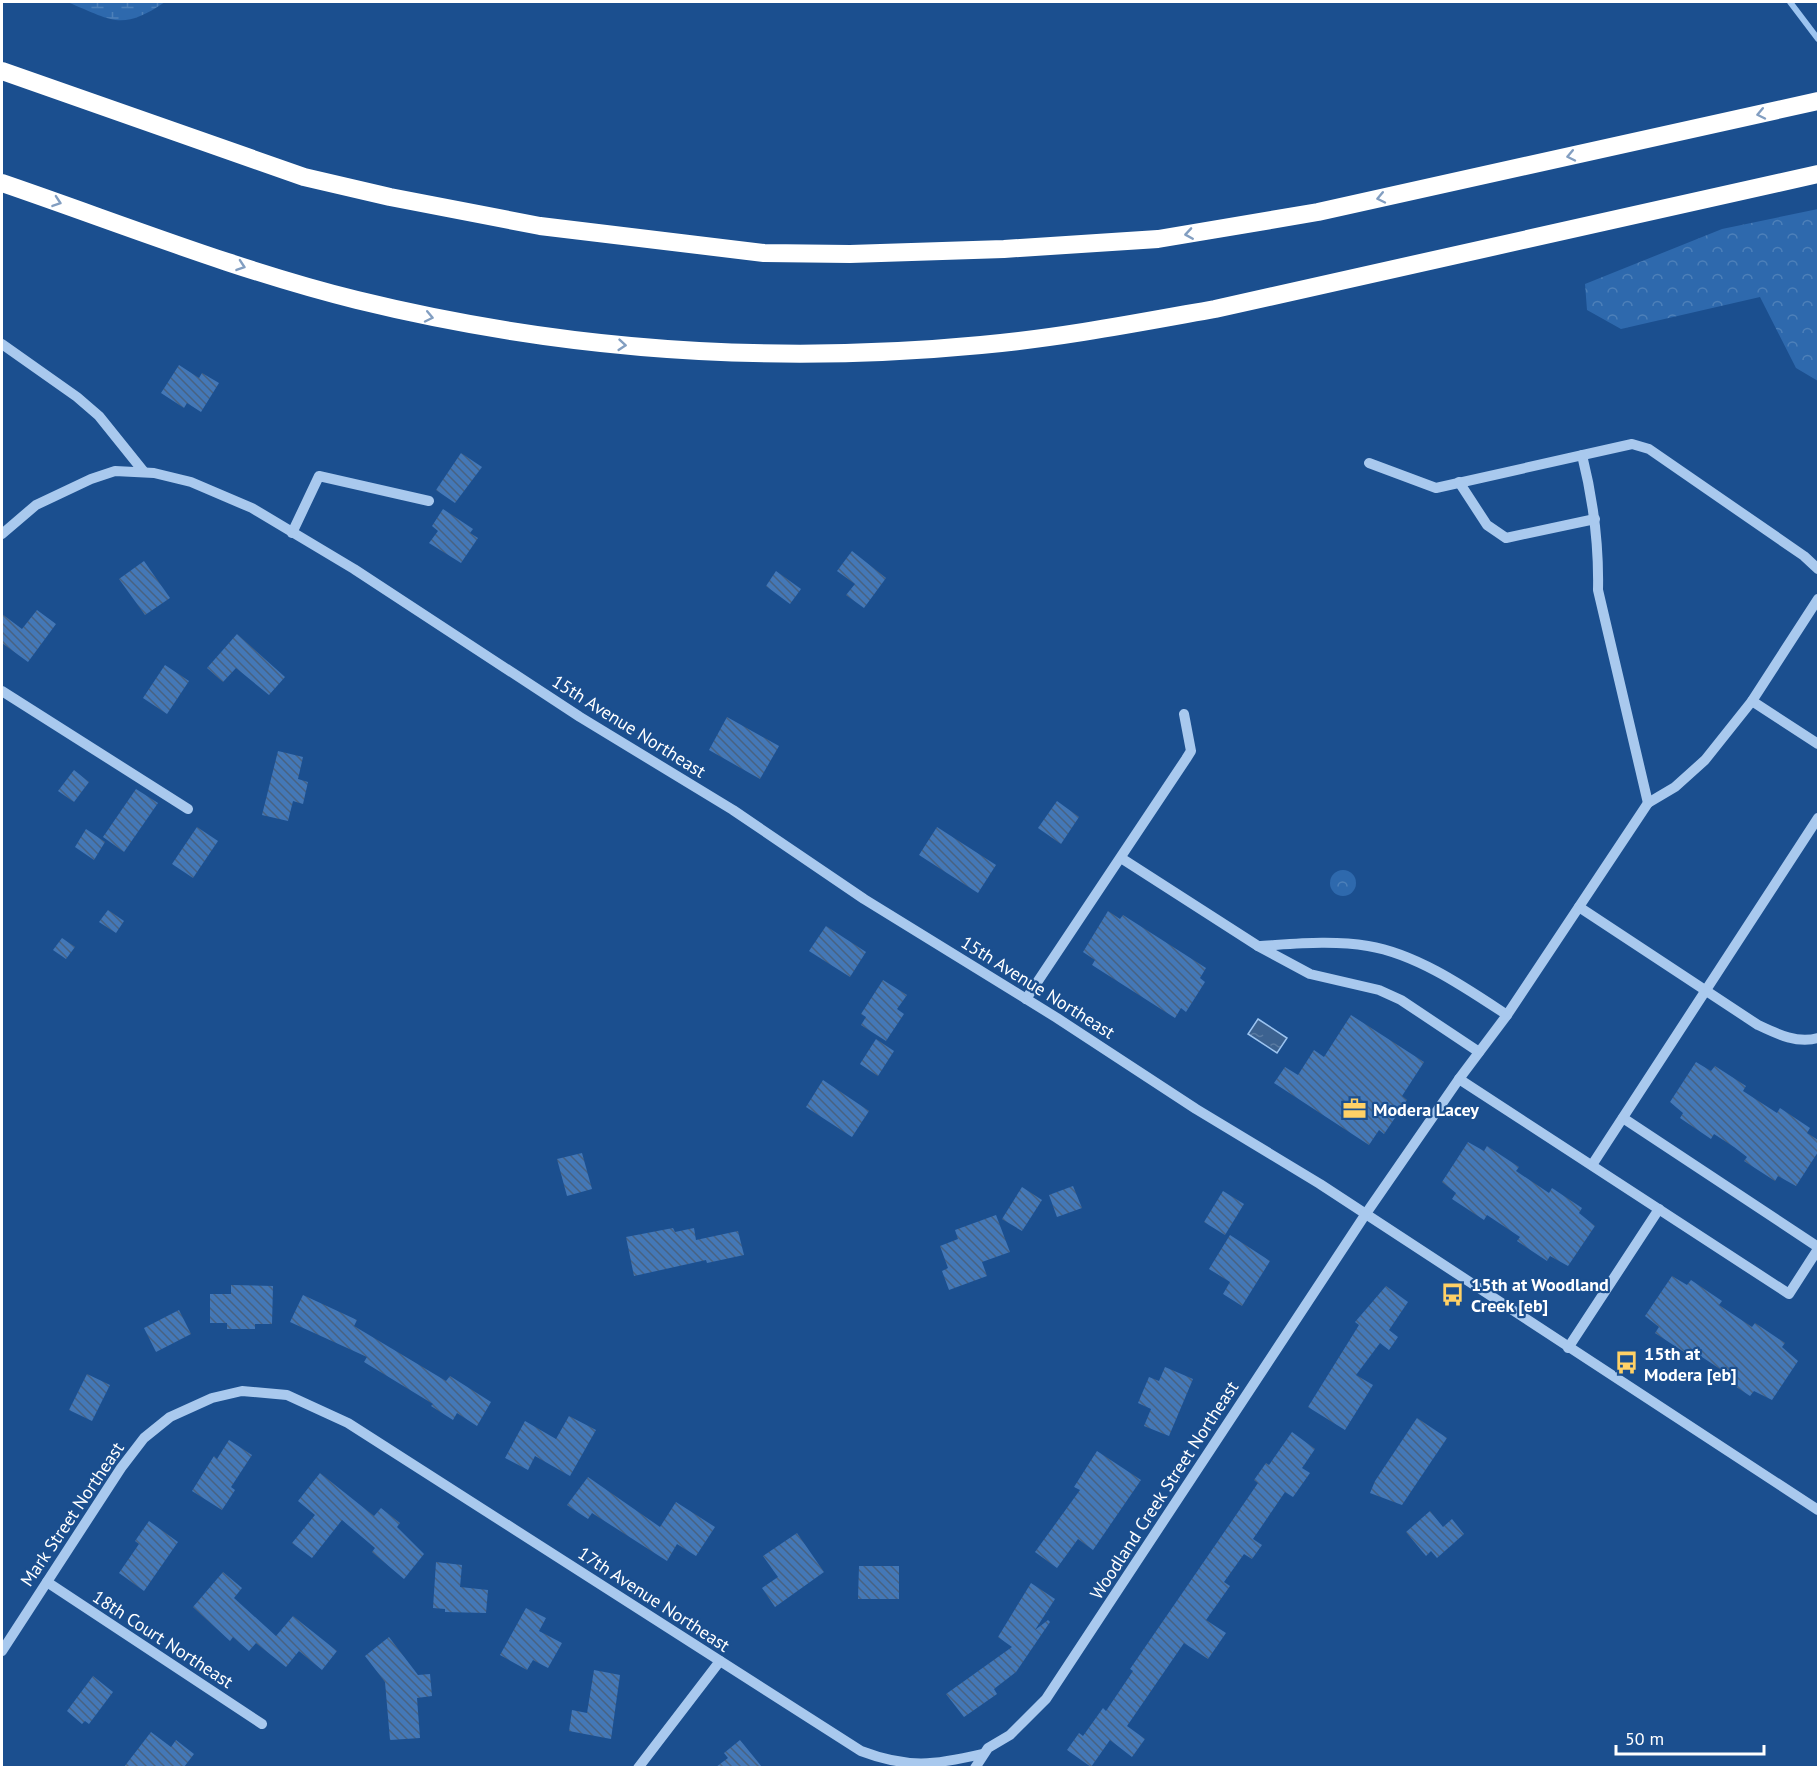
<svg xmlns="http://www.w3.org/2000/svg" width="1820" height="1769" font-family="'PT Sans',sans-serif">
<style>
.forest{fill:url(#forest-crowns)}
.wetland{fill:url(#wetland-marsh)}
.water{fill:url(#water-ripples);stroke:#9cc4f0;stroke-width:1.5}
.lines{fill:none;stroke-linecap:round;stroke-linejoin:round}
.stream{stroke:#9cc4f0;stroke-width:6}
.building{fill:url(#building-back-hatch)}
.minor{stroke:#a9c9ee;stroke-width:10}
.highway{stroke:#fff;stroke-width:18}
.oneway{stroke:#829ec1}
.labels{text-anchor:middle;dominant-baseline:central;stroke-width:4.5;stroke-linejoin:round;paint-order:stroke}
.street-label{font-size:18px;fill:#fff;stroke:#1b4f8f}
.poi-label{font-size:18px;font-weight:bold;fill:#fff;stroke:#1b4f8f;text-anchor:start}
</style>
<defs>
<pattern id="forest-crowns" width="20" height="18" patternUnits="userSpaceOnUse" patternTransform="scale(1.5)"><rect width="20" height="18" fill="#2e69ad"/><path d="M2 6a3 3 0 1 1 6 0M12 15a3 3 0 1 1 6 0" fill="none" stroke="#4d80b9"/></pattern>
<pattern id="wetland-marsh" width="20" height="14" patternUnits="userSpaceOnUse" patternTransform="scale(1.5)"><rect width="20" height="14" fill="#2e69ad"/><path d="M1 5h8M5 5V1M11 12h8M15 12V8" fill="none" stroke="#4d80b9"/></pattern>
<pattern id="water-ripples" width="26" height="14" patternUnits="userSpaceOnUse" patternTransform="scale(1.5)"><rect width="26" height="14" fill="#3c6290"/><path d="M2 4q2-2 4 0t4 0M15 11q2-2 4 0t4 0" fill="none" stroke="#597aa1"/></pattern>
<pattern id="building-back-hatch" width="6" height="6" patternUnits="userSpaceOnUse" patternTransform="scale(1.5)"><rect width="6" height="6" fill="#4478b7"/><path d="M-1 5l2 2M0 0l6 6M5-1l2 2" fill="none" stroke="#486282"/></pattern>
</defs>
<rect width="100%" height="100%" fill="#1b4f8f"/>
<g class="forest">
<path d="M1818,209V381L1796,368L1760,297L1621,329L1587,310L1585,284L1722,229Z"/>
<circle cx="1343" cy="883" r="13"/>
</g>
<path class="wetland" d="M67,2H165C121,32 112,20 67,2Z"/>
<path class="water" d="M1258,1019L1287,1038L1277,1053L1248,1034Z"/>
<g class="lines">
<path class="stream" d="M1790,2L1818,39"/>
</g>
<g class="building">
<path d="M179,365L199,378L202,373L219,383L201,412L187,403L184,408L161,393Z"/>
<path d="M461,453L482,467L455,503L436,490Z"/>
<path d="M443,509L473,529L470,533L478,538L461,563L429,543L438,531L432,526Z"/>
<path d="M852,551L886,578L864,608L846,595L855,584L837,571Z"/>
<path d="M144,561L170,598L145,615L119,579Z"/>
<path d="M776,571L801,589L790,604L766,586Z"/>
<path d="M37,610L56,624L28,662L2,643V614L22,629Z"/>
<path d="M237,634L285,677L269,695L236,668L223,682L207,668Z"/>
<path d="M165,665L189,681L167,714L143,698Z"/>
<path d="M727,717L779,746L760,779L709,750Z"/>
<path d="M278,751L303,757L298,779L308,782L303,804L293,801L288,821L262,815Z"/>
<path d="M74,770L89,782L74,802L58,791Z"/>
<path d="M136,789L158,803L124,852L103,837Z"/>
<path d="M1057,801L1079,817L1061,844L1038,828Z"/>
<path d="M197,827L218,841L193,878L172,864Z"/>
<path d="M937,827L996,865L978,893L919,855Z"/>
<path d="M86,829L105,842L94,860L75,847Z"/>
<path d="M108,910L124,921L116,933L99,922Z"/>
<path d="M1108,911L1120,919L1123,915L1206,968L1200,978L1205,982L1186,1012L1181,1008L1175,1018L1092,965L1095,960L1083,952Z"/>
<path d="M826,926L866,952L850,977L809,951Z"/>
<path d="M62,938L75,947L66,959L53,950Z"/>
<path d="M883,980L907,995L897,1009L904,1014L886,1041L861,1025L866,1017L861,1014Z"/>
<path d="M1351,1015L1424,1062L1402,1096L1407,1100L1384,1134L1379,1130L1369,1145L1274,1083L1285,1067L1298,1075L1314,1050L1324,1057Z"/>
<path d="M876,1039L894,1051L878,1076L860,1064Z"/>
<path d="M1696,1062L1711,1071L1715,1066L1746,1086L1743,1091L1777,1113L1780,1108L1810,1128L1807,1133L1818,1140V1152L1796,1186L1778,1176L1775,1181L1744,1161L1747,1157L1734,1147L1714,1134L1711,1139L1680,1118L1683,1113L1670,1102Z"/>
<path d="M823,1080L869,1111L852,1137L806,1107Z"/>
<path d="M1468,1142L1484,1151L1487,1146L1519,1167L1516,1171L1549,1193L1552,1188L1582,1208L1579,1213L1595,1226L1568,1266L1550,1256L1547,1261L1517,1241L1520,1237L1487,1215L1484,1220L1452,1199L1456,1193L1442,1182Z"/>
<path d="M582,1153L592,1189L567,1196L557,1159Z"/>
<path d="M1073,1186L1082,1208L1057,1217L1049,1195Z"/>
<path d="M1022,1187L1042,1200L1022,1231L1002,1219Z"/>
<path d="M1223,1191L1244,1204L1225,1235L1204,1222Z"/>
<path d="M996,1215L1010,1252L982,1262L987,1276L949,1290L942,1271L948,1268L940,1246L958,1239L955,1230Z"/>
<path d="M673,1228L675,1232L694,1228L696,1240L738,1231L744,1255L707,1263L706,1260L634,1276L626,1237Z"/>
<path d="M1230,1235L1270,1261L1242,1306L1223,1294L1230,1282L1209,1269Z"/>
<path d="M1672,1276L1687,1285L1691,1280L1722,1301L1719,1305L1752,1327L1755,1323L1785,1343L1782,1347L1798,1361L1772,1400L1754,1391L1750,1396L1720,1376L1723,1371L1690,1349L1687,1354L1655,1333L1659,1327L1645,1316Z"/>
<path d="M231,1285L273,1286L272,1324H255V1329H227V1323H210V1294H231Z"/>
<path d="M1386,1286L1408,1302L1389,1330L1398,1337L1389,1350L1380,1343L1356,1375L1373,1385L1345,1430L1308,1407L1359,1325L1355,1322Z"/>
<path d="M303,1295L357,1320L354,1326L446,1381L450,1376L491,1402L477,1426L457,1413L453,1420L431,1406L433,1404L364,1362L367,1357L290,1322Z"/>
<path d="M179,1310L191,1334L156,1352L144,1328Z"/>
<path d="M1165,1367L1193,1379L1169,1436L1144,1426L1151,1409L1138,1403L1149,1377L1159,1381Z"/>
<path d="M87,1374L110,1385L92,1421L69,1410Z"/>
<path d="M569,1416L596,1430L570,1476L535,1456L528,1470L505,1458L525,1421L556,1439Z"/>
<path d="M1417,1418L1447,1438L1402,1505L1370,1493L1375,1481Z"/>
<path d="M1292,1432L1315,1449L1302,1468L1310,1473L1293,1497L1285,1492L1253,1539L1262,1545L1252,1559L1244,1554L1224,1582L1230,1586L1206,1620L1226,1633L1208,1659L1184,1643L1127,1726L1145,1739L1132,1757L1110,1740L1091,1767L1067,1750L1079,1733L1083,1736L1103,1708L1106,1711L1133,1671L1130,1669L1258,1483L1254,1480L1266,1463L1269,1465Z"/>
<path d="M229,1440L252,1455L231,1487L235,1490L222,1510L192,1491L214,1456L217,1459Z"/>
<path d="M1097,1451L1141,1480L1093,1550L1078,1539L1057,1568L1035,1552L1080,1490L1074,1487Z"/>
<path d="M320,1473L374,1516L381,1508L400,1523L397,1527L424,1554L404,1579L372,1552L375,1548L342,1520L312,1558L292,1543L315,1515L298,1501Z"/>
<path d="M588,1477L660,1527L676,1502L715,1527L696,1556L677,1544L667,1561L592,1513L588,1519L567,1505Z"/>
<path d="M1430,1511L1443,1527L1452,1519L1464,1534L1437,1558L1431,1551L1426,1556L1406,1532Z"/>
<path d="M149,1521L178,1542L144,1591L119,1573L139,1544L135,1541Z"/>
<path d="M797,1533L824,1572L775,1607L762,1588L778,1577L763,1556Z"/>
<path d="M436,1562L462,1565L460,1587L488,1590L486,1613L445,1612V1609L433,1608Z"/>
<path d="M859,1566H899V1599H858Z"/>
<path d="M223,1572L242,1588L234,1598L276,1636L293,1616L337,1651L322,1670L299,1651L286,1667L256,1643L249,1651L233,1637L230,1641L193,1607Z"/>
<path d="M1031,1583L1055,1599L1035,1630L1048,1620L1050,1622L1016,1672L994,1689L997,1694L964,1717L946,1694L1012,1647L998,1637Z"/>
<path d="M526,1608L546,1618L539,1631L562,1643L548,1668L533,1660L527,1670L500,1655Z"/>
<path d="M389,1637L418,1675L430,1674L432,1696L417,1698L420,1738L390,1740L385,1682L365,1656Z"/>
<path d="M594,1670L620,1675L611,1739L569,1731L572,1710L587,1713Z"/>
<path d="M93,1676L113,1692L89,1724L85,1721L82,1724L67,1711Z"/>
<path d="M151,1732L171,1747L176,1740L194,1754L184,1767H124Z"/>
<path d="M740,1740L762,1767H716L728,1758L724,1753Z"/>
</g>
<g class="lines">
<g class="minor">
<path d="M2,344L77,397L99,416L144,472"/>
<path d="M1582,455C1593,499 1599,544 1598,590L1648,803"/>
<path d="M1369,463L1436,488L1632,444L1649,449L1804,556L1818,569"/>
<path d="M1459,482L1487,525L1506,538L1595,519"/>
<path d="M292,533L319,476L429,501"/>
<path d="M2,534L36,505L91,479L115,471L154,473L191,482L252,508L354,569L580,717L733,810L864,899L1057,1018L1196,1109L1320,1184L1818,1510"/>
<path d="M2,691L188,809"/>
<path d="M1752,701L1818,744"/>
<path d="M1121,858L1258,946L1310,974L1379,990L1401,1000L1479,1052"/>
<path d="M1579,907L1758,1025C1777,1034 1797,1044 1818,1038"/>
<path d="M1258,946C1294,944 1332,940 1368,946C1417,954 1466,988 1507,1015"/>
<path d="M1026,999L1186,759L1191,751L1184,714"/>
<path d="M1459,1079L1789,1294L1818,1249"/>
<path d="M1623,1118L1818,1247"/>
<path d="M1592,1165L1818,818"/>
<path d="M1568,1348L1659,1209"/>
<path d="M47,1582L262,1724"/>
<path d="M2,1651L121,1468L144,1438L170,1417L212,1398L242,1391L287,1395L348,1423L861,1751C908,1769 935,1765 982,1754"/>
<path d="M638,1768L720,1661"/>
<path d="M975,1768L988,1748L1010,1735L1046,1699L1365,1215L1459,1079L1507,1015L1648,803L1675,787L1705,760L1752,701L1818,599"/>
</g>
<g class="highway">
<path d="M2,71L304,177L390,197L540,226L764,253L850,254L1004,249L1158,239L1318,212L1818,101"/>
<path d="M2,183C119,223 236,270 357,300C561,350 771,365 981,345C1060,338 1137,323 1215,309L1818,174"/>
</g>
</g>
<defs><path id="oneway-chevron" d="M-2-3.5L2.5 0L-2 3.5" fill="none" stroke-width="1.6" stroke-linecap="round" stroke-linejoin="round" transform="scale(1.5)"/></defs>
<g class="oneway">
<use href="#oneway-chevron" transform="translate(1761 114) rotate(168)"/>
<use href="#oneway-chevron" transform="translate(1571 156) rotate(168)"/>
<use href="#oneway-chevron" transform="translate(1381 198) rotate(168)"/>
<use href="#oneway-chevron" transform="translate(57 202) rotate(19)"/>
<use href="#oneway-chevron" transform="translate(1189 234) rotate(171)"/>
<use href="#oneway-chevron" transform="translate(241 266) rotate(19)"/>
<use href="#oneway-chevron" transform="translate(429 317) rotate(12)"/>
<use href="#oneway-chevron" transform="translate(622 345) rotate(5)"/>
</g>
<defs>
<symbol id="office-bare" viewBox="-9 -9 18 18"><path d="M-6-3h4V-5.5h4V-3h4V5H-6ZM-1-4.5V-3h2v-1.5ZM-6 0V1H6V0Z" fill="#ffd166" stroke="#1b4f8f" stroke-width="2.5" paint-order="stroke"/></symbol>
<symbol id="bus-bare" viewBox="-9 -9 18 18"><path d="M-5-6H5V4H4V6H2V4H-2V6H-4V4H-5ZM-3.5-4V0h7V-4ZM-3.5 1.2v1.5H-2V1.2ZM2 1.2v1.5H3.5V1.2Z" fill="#ffd166" stroke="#1b4f8f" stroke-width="2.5" paint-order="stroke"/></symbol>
</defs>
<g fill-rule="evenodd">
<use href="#office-bare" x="1338" y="1092" width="33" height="33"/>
<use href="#bus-bare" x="1436" y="1278" width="33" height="33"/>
<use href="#bus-bare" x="1610" y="1346" width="33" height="33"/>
</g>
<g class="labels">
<g class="street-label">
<text transform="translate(629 726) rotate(32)">15th Avenue Northeast</text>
<text transform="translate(1038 987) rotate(32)">15th Avenue Northeast</text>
<text transform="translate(1164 1490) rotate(-57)">Woodland Creek Street Northeast</text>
<text transform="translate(72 1514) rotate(-56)">Mark Street Northeast</text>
<text transform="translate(654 1599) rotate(33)">17th Avenue Northeast</text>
<text transform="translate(163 1639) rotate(33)">18th Court Northeast</text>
</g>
<g class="poi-label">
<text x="1373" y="1109">Modera Lacey</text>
<text x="1471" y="1284">15th at Woodland<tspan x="1471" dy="21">Creek [eb]</tspan></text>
<text x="1644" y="1353">15th at<tspan x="1644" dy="21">Modera [eb]</tspan></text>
</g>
</g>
<rect width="1820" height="1769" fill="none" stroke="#ffffff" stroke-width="6"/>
<path d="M1616 1745v9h148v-9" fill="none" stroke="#ffffff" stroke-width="3"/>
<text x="1625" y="1745" font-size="18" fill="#ffffff" stroke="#1b4f8f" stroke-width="4.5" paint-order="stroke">50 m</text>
</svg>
